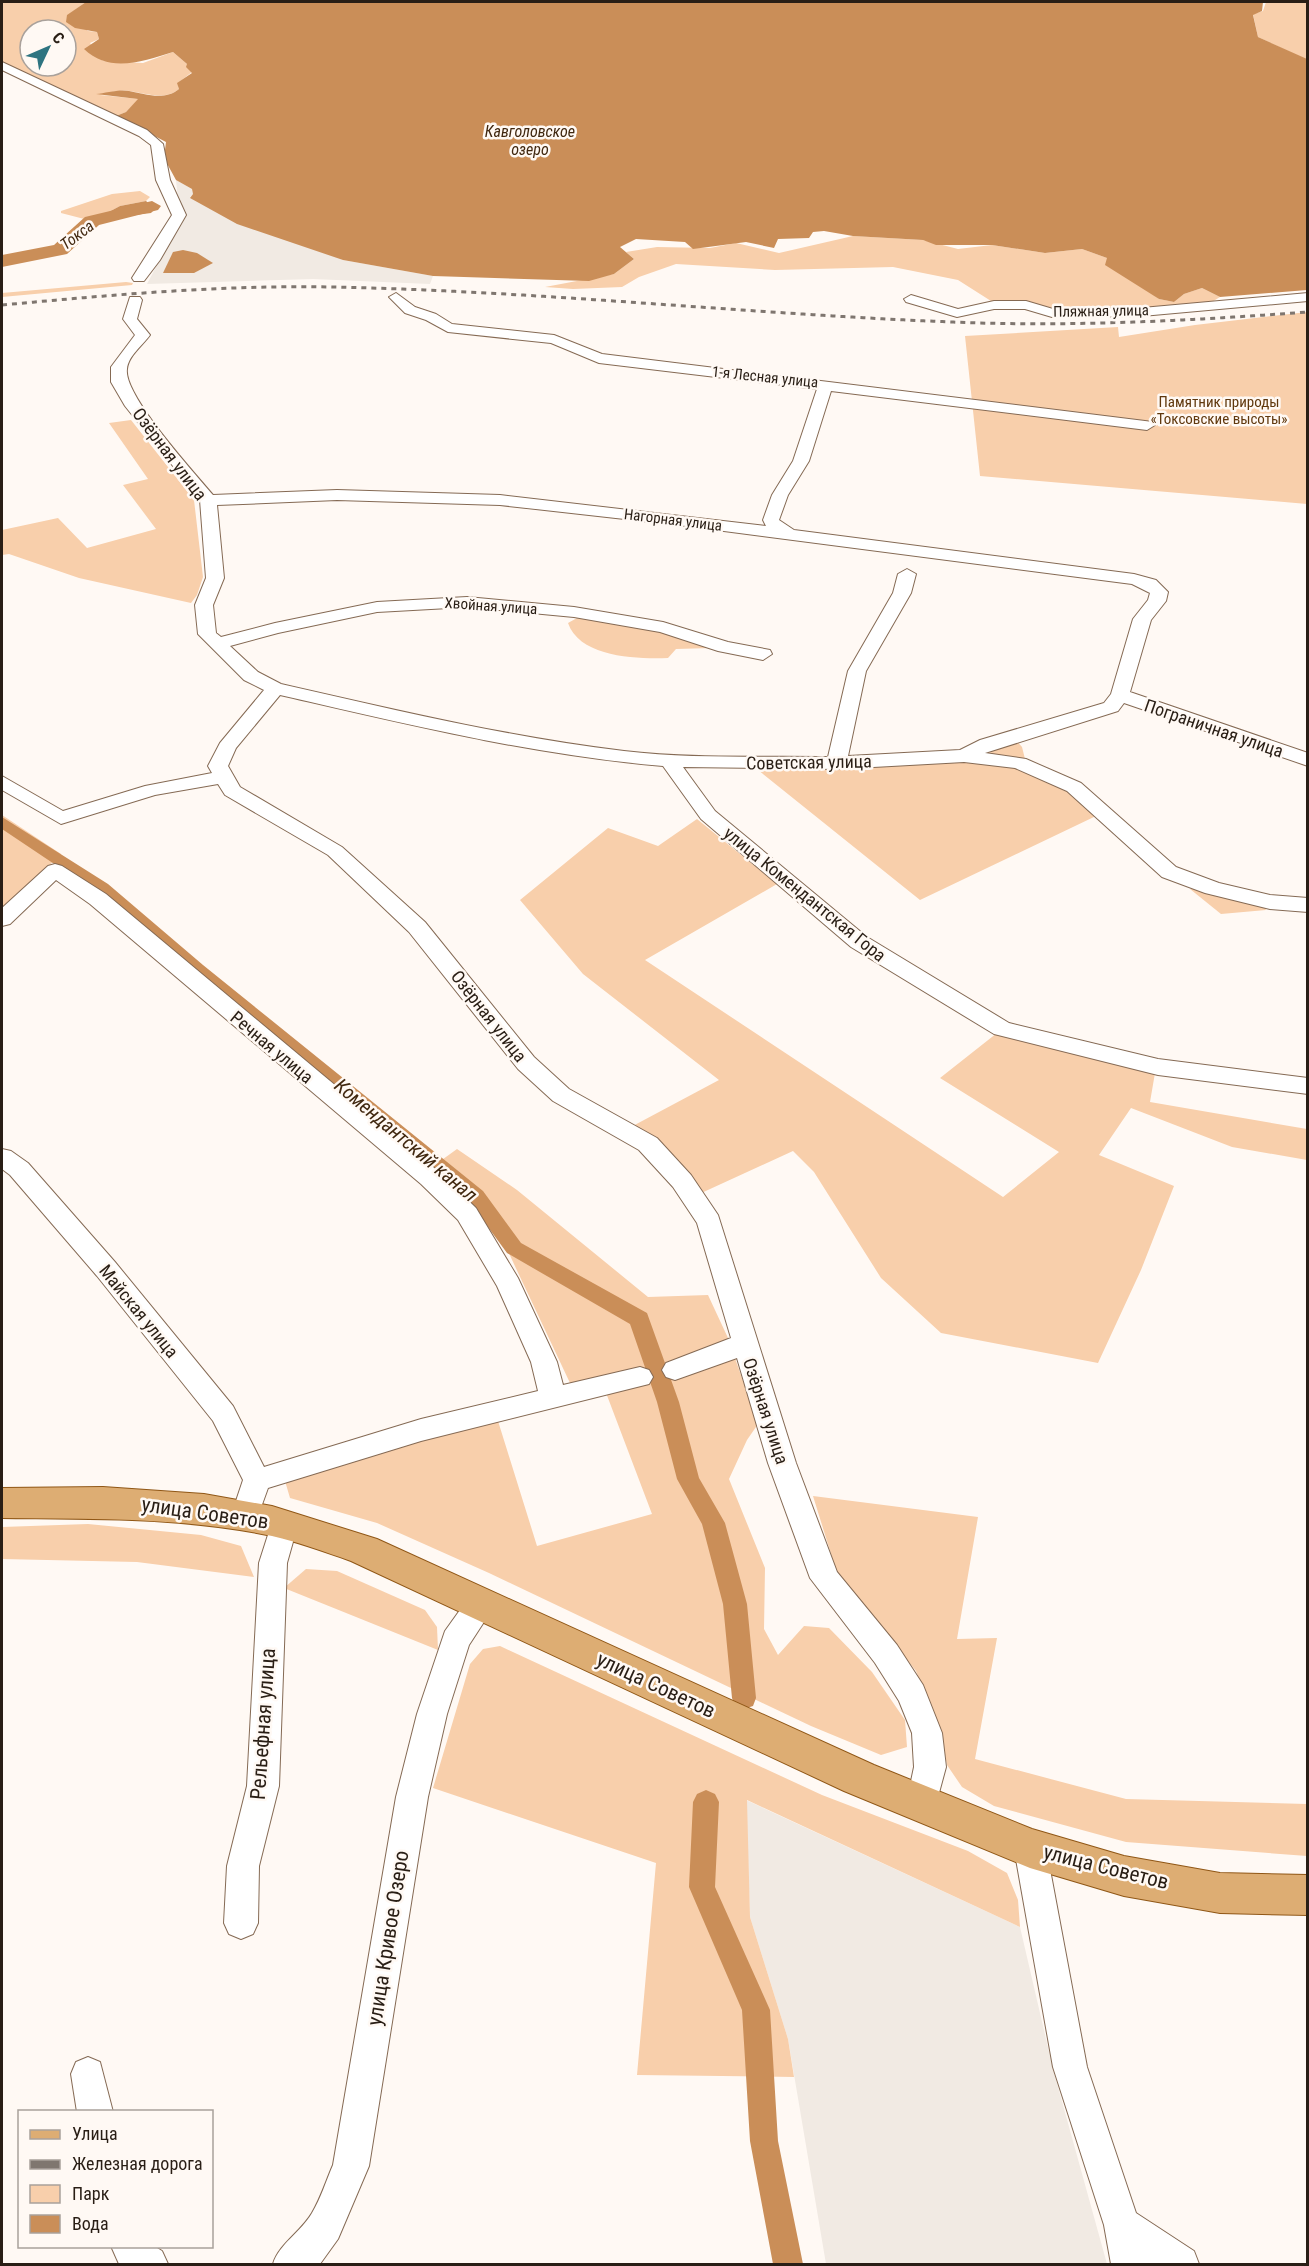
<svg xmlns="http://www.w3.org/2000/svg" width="1309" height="2266" font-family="'Roboto Condensed',sans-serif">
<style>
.built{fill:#f1eae3}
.green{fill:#f8cfab;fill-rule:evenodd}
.water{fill:#ca8e58}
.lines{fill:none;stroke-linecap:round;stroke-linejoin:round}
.canal{fill:#ca8e58;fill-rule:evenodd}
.river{fill:#ca8e58;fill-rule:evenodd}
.minor-casing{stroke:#856a54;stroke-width:2}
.major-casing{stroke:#905716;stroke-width:2}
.minor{fill:#fff;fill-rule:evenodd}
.major{fill:#ddad73;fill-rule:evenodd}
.rail{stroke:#7f766f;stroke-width:3;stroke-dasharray:5 5;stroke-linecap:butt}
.labels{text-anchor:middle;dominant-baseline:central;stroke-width:5;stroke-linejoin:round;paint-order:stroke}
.far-street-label{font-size:15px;fill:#291e15;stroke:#fff9f4}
.far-park-label{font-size:15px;fill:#60380d;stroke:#fff9f4}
.far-water-label{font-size:16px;font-style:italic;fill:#40270f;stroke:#fff9f4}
.street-label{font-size:18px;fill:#291e15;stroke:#fff9f4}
.water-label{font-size:20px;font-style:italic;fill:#40270f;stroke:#fff9f4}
.near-street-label{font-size:21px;fill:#291e15;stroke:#fff9f4}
</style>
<rect width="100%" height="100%" fill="#fff9f4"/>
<g class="built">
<path d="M176,180L192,189L193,194L190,197L343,260L433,276L430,284L313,279L147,284L184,214L178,200Z"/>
<path d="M746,1800L1020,1927L1053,2069L1107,2264H826L788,2039L750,1917Z"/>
</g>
<g class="green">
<path d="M2,2H86L68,15L88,31L97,32L99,39L90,43L103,61L143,63L173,52L187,64L192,72L178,83L179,89C165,101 145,93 129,91C120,89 109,93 100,95L139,99L126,112L116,116L20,73L2,61ZM30,30H66V66H30Z"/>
<path d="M1266,2H1307V60L1258,37L1253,14L1263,11Z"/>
<path d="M140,191L150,197L146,201L120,206L92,221L61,213V211L112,194Z"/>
<path d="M853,236L923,240L958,249L992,245L1045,253L1082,249L1107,258L1159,299L1174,302L1184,294L1202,288L1220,297L1207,305L1059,310L1026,301H991L958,280L893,267L775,270L676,264L639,277L622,287L573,289L545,287L614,274L634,259L626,252L657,247L710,248L736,243L779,253Z"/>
<path d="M126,282L133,283L132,285L2,297V293Z"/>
<path d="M1307,312V504L980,476L965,336L1118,327L1119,337L1195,325Z"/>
<path d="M131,420L194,500L203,577L197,595L191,603L79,578L9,554L2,555V530L58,518L87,548L156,529L123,485L148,479L109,423Z"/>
<path d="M577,618L662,629L712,648L676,649L668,658C638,659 580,658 568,623Z"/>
<path d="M1015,739L1022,747L1026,763L1069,789L1096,816L920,900L753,766H891Z"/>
<path d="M2,815L61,854L2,911Z"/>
<path d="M697,819L777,884L645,960L1003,1197L1059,1152L940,1078L997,1033L1155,1073L1150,1102L1307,1129V1160L1232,1147L1131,1108L1099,1155L1174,1186L1141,1270L1098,1363L941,1333L881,1278L814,1172L793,1151L697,1195L629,1128L719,1080L583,974L520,900L608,828L658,846Z"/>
<path d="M1195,887L1263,904L1266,910L1221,914L1190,889Z"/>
<path d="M457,1149L517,1190L648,1297L708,1295L728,1338L758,1424L747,1440L729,1479L765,1568L764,1629L778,1655L804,1626L829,1628L872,1672L905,1720L907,1747L881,1755L811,1726L489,1573L377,1523L290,1498L285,1481L424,1438L498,1421L537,1546L652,1514L600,1377L570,1383L481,1194L439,1162Z"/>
<path d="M813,1496L978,1517L957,1639L997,1638L975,1759L1126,1799L1307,1804V1856L1126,1842L994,1806L962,1787L947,1765L940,1731L916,1671L836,1570Z"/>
<path d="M88,1524L201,1535L241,1546L254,1577L137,1562L2,1559V1527Z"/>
<path d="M306,1569L337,1571L425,1610L437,1627L438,1650L284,1588Z"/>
<path d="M500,1646L822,1795L968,1851L1007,1873L1018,1900L1020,1927L747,1800L750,1917L788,2039L794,2077L637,2075L656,1863L433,1788L470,1664L483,1649Z"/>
</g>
<g class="water">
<path d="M86,2H1263L1262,11L1253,15L1258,37L1307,59V290L1220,297L1202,288L1184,294L1174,302L1159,299L1105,265L1107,258L1082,249L1045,253L992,245H936L923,240L853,236L824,231L813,232L809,238L778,239L774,248L746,242L693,249L685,242L636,239L620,247L634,259L614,274L589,281L433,276L343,260L237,224L190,198L193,194L192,189L176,180L164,158L166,142L116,116L126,112L138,99L96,94C106,93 119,89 129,91C145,94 165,101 179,89L177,83L192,73L186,67L187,64L173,52C143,61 110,74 84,49L99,39L97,32L75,28L66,22L67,15Z"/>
<path d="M146,201L155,209L151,213L92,221L120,206Z"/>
<path d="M183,250L197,253L213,263L194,273H163L173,252Z"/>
</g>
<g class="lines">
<g class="canal">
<path d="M2,817L108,884L203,965L483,1191L521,1243L647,1313L679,1402L699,1478L725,1523L747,1604L756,1698L753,1706L744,1709L735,1706L732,1698L723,1604L702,1524L677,1479L657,1402L630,1324L507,1253L469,1201L191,973L96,892L2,829Z"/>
<path d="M706,1790L715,1794L719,1802L715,1887L770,2010L778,2141L803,2264H773L750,2141L742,2010L689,1887L693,1802L697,1794Z"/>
</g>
<path class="river" d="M152,201L161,206L158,210L99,225L67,254L2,267V255L54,245L85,217Z"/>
<defs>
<g id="minor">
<path d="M2,62L147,130L163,144L170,180L186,215L160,260L144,281H134L132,278L172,215L156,180L151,145L139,136L2,70Z"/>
<path d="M396,293L415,307L436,314L452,324L554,335L602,354L1153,422L1155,425L1147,430L831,391L809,461L788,495L779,520L794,530L1134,574L1156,580L1168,592L1166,601L1151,620L1130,692L1308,753V766L1124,703L1118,711L985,753L1026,759L1081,783L1176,867L1219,883L1270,895L1308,898V912L1270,909L1205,893L1162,877L1067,791L1015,768L964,762L837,769L683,767L715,811L867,937L1009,1023L1158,1059L1308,1078V1094L1158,1075L994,1034L851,947L701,819L663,766C533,755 406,724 280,695L236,748L228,766L240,787L342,847L425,922L534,1057L569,1089L657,1138L691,1175L718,1215L796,1463L837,1572L897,1645L923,1685L942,1733L946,1767L933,1815L922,1820L911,1815L906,1805L914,1767L912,1733L899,1701L875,1663L810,1578L768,1463L737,1358L675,1380L666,1377L662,1370L666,1363L731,1338L697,1223L673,1187L639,1150L553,1101L518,1069L409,932L328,855L225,795L218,784L155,795L61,824L2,790V776L63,811L145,786L212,773L208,766L220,743L264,690L244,680L198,634L195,605L206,578L200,500L125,406L111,382V367L135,335L123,319L130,297H140L142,300L137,319L150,335C143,345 128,356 127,369C123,395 194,472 213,495L337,490L500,495L766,526L763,520L772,495L793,461L817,389L599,363L551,343L448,332L426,320L405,313L389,297ZM337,500L500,505L678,525L1132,584L1150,593L1148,600L1133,619L1111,694L1104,703L980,740L960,750L848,756L866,671L911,593L916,574L907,569L898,574L893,593L848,671L828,757C761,756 692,759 624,751C508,737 395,710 281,684L258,672L230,646L278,633L377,612L467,607L574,617L660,632L718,651L763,660L772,654L770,650L728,642L663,622L574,607L467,597L377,602L275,623L221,637L216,633L213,605L224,578L217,505Z"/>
<path d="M1308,293V301L1142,316L1052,317L1025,309H994L957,317L906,302L904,299L911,295L958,309L994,301H1026L1053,309L1142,308Z"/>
<path d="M55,864L62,866L106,894L439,1172L476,1208L518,1278L557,1362L563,1385L640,1367L649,1370L653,1377L649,1384L421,1441L268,1488L255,1524L245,1528L235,1524L231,1516L243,1480L213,1421L97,1276L10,1175L2,1169V1149L11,1151L28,1163L115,1262L233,1406L264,1467L421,1419L538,1391L531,1362L497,1286L458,1220L421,1184L90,904L56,880L10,924L2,926V908L48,866Z"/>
<path d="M284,1512L294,1516L298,1524L287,1563L279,1786L259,1866L258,1923L253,1934L241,1939L229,1934L224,1923L227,1866L247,1786L259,1563L274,1516Z"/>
<path d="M480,1592L490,1596L495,1605L469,1645L447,1714L428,1797L369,2166L338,2239L320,2264H273C279,2244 301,2232 312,2213C321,2198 326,2181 333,2165L396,1797L417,1714L445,1631L470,1596Z"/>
<path d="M1030,1833L1041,1837L1046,1848L1087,2067L1136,2213L1194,2251L1199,2264H1111L1104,2225L1053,2067L1014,1848L1019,1837Z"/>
<path d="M88,2057L100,2062L113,2112H77L71,2074L76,2062Z"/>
<path d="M111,2246H154L162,2251L168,2264H119Z"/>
</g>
<path id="major" d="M103,1487L204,1494L272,1506L377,1539L874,1765L1032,1829L1124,1856L1220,1873L1308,1875V1915L1220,1913L1124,1896L1030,1868L844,1791L351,1561C325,1552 299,1542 272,1536C182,1517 93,1519 2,1518V1488Z"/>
</defs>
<use href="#minor" class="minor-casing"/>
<use href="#major" class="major-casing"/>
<use href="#minor" class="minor"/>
<use href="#major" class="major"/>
<path class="rail" d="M2,305C111,295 220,285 330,287C547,291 763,316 980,323C1090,326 1199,320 1308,312"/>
</g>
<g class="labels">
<g class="far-street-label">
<text transform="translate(1101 311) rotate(-1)">Пляжная улица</text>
<text transform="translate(765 377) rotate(6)">1-я Лесная улица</text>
<text transform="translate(673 520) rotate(7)">Нагорная улица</text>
<text transform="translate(491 606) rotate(4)">Хвойная улица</text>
</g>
<g class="far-park-label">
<text x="1219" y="402">Памятник природы<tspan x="1219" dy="17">«Токсовские высоты»</tspan></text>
</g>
<g class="far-water-label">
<text x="530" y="131">Кавголовское<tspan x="530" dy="18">озеро</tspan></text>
<text transform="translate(77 235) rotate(-37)">Токса</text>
</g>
<g class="street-label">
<text transform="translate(170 454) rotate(53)">Озёрная улица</text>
<text transform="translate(1214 728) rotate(19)">Пограничная улица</text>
<text transform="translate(809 762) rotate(-1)">Советская улица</text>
<text transform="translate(805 894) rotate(39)">улица Комендантская Гора</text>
<text transform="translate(489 1016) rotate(52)">Озёрная улица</text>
<text transform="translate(272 1047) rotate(40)">Речная улица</text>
<text transform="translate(139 1311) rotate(51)">Майская улица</text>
<text transform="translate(766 1411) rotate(72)">Озёрная улица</text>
</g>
<g class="water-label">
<text transform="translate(406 1140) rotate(40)">Комендантский канал</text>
</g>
<g class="near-street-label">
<text transform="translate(205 1513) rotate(8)">улица Советов</text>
<text transform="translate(656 1685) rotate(25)">улица Советов</text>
<text transform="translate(263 1724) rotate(-86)">Рельефная улица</text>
<text transform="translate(1106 1867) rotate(14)">улица Советов</text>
<text transform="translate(388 1938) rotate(-81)">улица Кривое Озеро</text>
</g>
</g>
<rect width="1309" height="2266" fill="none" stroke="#291e15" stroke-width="6"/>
<rect x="18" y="2110" width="195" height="138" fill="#fff9f4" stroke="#a9a19b" stroke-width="1.5"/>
<rect x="30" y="2130" width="30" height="9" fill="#ddad73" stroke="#a9a19b" stroke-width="1.5"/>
<text x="72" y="2140" font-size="18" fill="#291e15">Улица</text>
<rect x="30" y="2160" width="30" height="9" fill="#7f766f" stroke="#a9a19b" stroke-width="1.5"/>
<text x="72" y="2170" font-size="18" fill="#291e15">Железная дорога</text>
<rect x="30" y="2185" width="30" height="18" fill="#f8cfab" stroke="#a9a19b" stroke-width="1.5"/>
<text x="72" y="2200" font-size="18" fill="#291e15">Парк</text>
<rect x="30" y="2215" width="30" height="18" fill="#ca8e58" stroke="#a9a19b" stroke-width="1.5"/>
<text x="72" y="2230" font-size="18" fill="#291e15">Вода</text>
<g transform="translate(48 48) rotate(46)"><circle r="28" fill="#fff9f4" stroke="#a9a19b" stroke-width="1.5"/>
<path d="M0-4.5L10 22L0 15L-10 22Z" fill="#2e7481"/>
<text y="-9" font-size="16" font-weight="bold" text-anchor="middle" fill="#291e15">С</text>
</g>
</svg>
